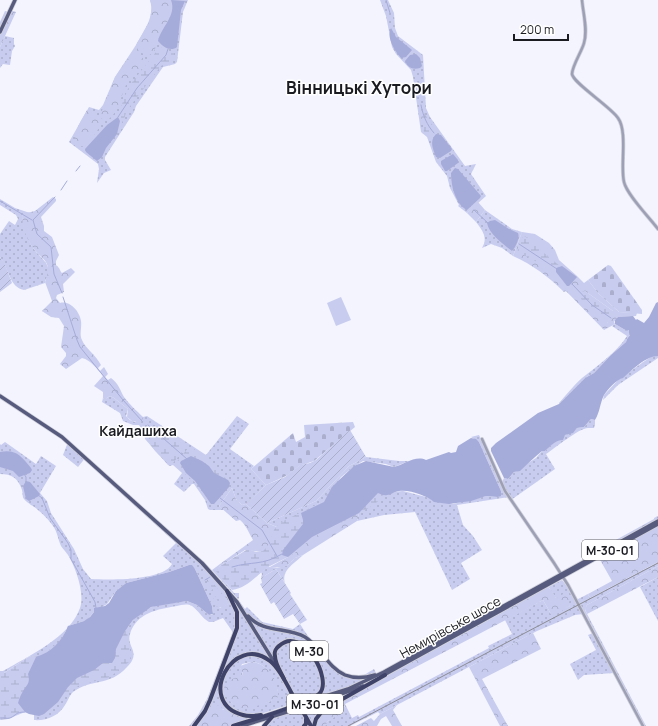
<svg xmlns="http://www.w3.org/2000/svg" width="658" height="726" font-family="Manrope,sans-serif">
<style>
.grass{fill:url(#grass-dots);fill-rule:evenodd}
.forest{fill:url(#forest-crowns);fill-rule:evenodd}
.wetland{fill:url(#wetland-marsh)}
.cemetery{fill:url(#cemetery-stones)}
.garden{fill:url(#garden-furrows)}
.pitch{fill:#c8ccef}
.water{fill:#a6acda}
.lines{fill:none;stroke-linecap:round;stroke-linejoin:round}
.stream{stroke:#a6acda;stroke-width:1}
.minor-casing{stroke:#d0d1db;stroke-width:4}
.major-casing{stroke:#d0d1db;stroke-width:5}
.highway-casing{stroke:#d0d1db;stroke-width:5.5}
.minor{stroke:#9da0b5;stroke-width:2.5}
.major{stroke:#575b7d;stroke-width:3.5}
.highway{stroke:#3f4269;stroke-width:4}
.rail{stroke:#8b8c94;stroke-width:1}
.highway-bridge-casing{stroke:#d0d1db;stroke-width:5.5;stroke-linecap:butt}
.highway-bridge{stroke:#3f4269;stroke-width:4}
.labels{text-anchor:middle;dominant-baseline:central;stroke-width:3;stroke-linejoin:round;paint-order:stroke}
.shield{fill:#fff;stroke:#5f5f64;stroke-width:1}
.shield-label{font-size:12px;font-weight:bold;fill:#1a1b21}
.street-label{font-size:13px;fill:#1a1b21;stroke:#fff}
.neighbourhood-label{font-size:14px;font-weight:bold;fill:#1a1b21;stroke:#fff}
.district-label{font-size:17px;font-weight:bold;fill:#1a1b21;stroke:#fff}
</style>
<defs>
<pattern id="grass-dots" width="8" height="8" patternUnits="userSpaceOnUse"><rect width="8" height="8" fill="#c8ccef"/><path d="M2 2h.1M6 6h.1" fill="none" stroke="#abafcd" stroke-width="1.8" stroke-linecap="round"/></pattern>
<pattern id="forest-crowns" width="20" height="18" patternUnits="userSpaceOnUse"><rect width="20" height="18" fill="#c8ccef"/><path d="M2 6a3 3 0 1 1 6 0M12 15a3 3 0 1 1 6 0" fill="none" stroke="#abafcd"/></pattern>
<pattern id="wetland-marsh" width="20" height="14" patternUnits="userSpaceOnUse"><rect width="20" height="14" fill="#c8ccef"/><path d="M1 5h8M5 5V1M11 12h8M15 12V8" fill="none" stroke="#abafcd"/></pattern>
<pattern id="cemetery-stones" width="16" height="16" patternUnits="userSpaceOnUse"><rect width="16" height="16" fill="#c8ccef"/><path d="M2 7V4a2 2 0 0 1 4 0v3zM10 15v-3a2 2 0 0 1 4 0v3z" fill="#abafcd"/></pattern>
<pattern id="garden-furrows" width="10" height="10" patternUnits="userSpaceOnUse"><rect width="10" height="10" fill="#c8ccef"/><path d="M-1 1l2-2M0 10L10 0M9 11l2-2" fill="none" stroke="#abafcd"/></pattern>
</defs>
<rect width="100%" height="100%" fill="#f3f4fe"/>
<g class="grass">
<path d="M150,0H188L183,12L177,62L175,64L163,67L136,106L134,112L105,157V160L111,170L104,173L97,183L99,169L98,164L69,142L89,107L99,110L103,105L115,77L136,45L150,20L152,7Z"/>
<path d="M380,0H388L394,13L395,28L398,36L423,55L426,108L430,117L465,166L476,164L471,174L486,196L467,213L458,206L459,205L450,188L447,176L436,162L427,137L421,132L413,77L411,70L396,54L392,47L386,16Z"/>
<path d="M5,36L14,38V44L15,46L12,51L10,65L3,64L0,68V47Z"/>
<path d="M0,199L15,208L30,213L22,215C22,224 28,240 33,248C41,259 55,265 45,281V283L24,290C9,287 9,268 0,257V234L9,221L15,225L18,219L16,215L0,205Z"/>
<path d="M485,210L512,229L522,232L513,256L502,248L491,244L482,248C488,238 483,231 476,222Z"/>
<path d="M615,324L627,331L629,330L630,335L627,339L626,342L611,355L594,373L585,378L559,404V403C566,395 574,385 582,378C597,366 617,352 627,336L612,326Z"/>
<path d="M652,356H658V358L618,385L603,400L604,395L619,379Z"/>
<path d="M110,396L114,398L128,409L126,416L130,420L135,422L143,417L147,416L206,455L237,416L249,424L230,449L254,466L251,469L266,485L246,504L242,505L236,499L232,488L219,506L224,510H210L208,509L205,500L194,484H192L184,492L174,484L182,473L173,465L170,466L168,465L145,439L144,432L139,425H133L123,421L120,413L102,402L103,398L105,399Z"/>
<path d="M591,419L595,420V424L594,428C592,428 590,428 588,428C579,428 554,449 546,454L555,469L511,500L509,497L457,505L463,525L473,536L482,550L461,563L470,579L452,590L415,512L384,515L357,521L359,513L378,493C390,496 392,491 403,491L453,504L486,496L499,497L501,491L479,442L471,437L479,435L502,482L504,478L508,479L514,472C520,471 521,469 525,465L536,458L542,451H545L551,445L565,435L574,431L577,428L584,427Z"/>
<path d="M5,442L36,464L41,456L56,466L40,493L47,501L51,513L74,549L83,569L91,579C109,580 163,581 172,564L163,556L176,543L103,477L105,475L201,564L220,608L232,602L235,604L240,602L245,609L247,607L262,622L293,629L300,624C311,641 337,680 360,676C364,676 370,671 374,669L377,675C357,684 335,696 312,697L246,719L222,709L194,726H189L198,715L207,699L232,634V631L223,618L213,622H209C202,618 198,610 192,606C187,603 181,605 177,606C158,609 136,613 130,634C126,647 142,652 127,667C109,687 92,678 73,692C69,696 68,701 65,705C59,716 46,721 34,720V715L125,631L133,620L146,609L157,605L187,601L197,605L209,615H212L213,613L212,606L195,569L189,565L169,572L126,583L116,591L107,604L94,612L87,620L68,626C62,641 49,660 30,656L4,673H0V671H3C29,656 70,637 80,608C85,594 76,568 68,555C66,552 63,549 61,546C58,539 57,531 53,526C49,520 44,515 38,510C34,506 28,504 24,499C22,496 23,494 22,490C18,478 12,474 0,474V444L1,445ZM251,662C267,662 274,679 278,691L271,701L245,708L232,703L225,692L242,675L243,671L240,668L242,664Z"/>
<path d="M68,442L86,457L78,467L63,455Z"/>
<path d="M366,457L399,461H409L394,467L386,464L363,461L352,468L341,477L326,500L277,527L267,523L316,501L349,466Z"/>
<path d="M303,555C295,563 281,570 285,583L276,569L261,578L262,574L261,572L268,567L277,568L288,565L295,558Z"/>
<path d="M658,562V566L587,605L585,610L646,726H643L614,673L584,675L578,680L570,664L596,650L588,635L593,633L583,614L575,615L537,631L380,714L378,712L350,726H325C329,715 343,718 345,704L352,718L358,715L359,717L489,648L488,646L512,634L505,620L543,600L551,614L570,606C567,600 561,602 556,598C553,595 552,590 548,587L562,580L566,585H568L576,600L588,594L590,598Z"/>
<path d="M225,563L220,566L217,571L234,593H239V598L238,599L212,570L220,564Z"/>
<path d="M658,577V621L640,587Z"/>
<path d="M349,692L350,696L315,726H266L276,717Z"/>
</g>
<g class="forest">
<path d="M150,0H171C176,14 164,26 159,38C156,45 156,52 148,56L138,51L136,45C144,31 155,17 150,0Z"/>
<path d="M10,10L16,12L0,47V22L5,11L9,12Z"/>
<path d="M133,51C138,52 145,58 144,64C139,70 131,75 127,83C121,94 119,114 106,121L103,120L100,117L101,113L115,77Z"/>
<path d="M87,110L98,116L102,123L90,142C87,145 85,147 81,146C66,142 83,118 87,110Z"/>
<path d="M53,197L56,199V201L41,217L44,226V231L52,237L59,255L56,261V265L59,268L61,272L62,273L71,268L75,272L63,284L64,292L57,295L56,298L60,303C70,300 80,312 81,321C82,327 79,335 82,340C85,348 96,355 101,365L98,368L100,371L104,367L108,374L105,377L108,380L111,378C119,384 120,390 124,397C129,404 137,411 143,417L142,421L139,422L132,421L127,417L128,409L114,398L110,396L105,399L103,398V392L94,386L103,376C97,369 91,360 82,358L66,369L60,364L66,356V353L61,347L64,326L59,318L51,317L42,311L52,301L45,282C54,259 41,261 31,245C25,235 22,225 22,214L35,211Z"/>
<path d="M478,202L485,210L476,222L467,213Z"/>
<path d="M522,232L535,234L549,243L555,250L559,260L577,276L584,283L588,280L598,293L619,312L637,313L636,316L618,317L614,322L615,324L604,330L566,291L564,292C549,277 533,265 513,256ZM585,291L613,311L607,323H606Z"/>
<path d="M232,488L236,499L242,505L246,504L267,523L279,528L270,553L245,550L225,563L220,564L253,540C249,533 246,525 240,520L236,521L219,506Z"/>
<path d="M359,513L357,521L303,555L295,558L288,565L283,567L268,568L288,557L312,537Z"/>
<path d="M658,516V520L604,549L603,547L654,519V518Z"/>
<path d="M658,526V562L590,598L588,594L612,581L599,558Z"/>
<path d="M201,564L229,596L232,602L222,608L216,606Z"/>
<path d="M658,566V577L587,614L585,609L587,605Z"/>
<path d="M548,587L552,591L556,598L567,592L570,597L569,603L570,606L553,616L551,614L543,600L525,610L345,704L342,713L328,721L325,726H315L319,715L334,705Z"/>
<path d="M533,633L541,649L482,679L508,726H500L469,667Z"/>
<path d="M251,662C267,662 280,682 278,697C272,702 247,710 240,708C234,706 229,701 226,695C224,692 223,687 226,684C229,679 238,677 242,675L243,673L240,668V666Z"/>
<path d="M218,705L221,706L223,710L229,708L245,717L247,722L233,726H194L205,711Z"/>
<path d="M397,705L393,710L402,726H392L386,716L381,719L377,726H356L371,718L374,721L380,714Z"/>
</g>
<g class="wetland">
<path d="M160,47L168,51L174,53V60L161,66L128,109L118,132L116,124L109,123L118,114L129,86Z"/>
<path d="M422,109L429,121L436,129V132L432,135H427L424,132L421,112Z"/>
<path d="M524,236L537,243L544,253L560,266L556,268V272L518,252C517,247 520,239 524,236Z"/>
<path d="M585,291L613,311V316L607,323H603L581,299L579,296L580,292Z"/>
<path d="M159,430L166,432L187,446L173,463L168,464C162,456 147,447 150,438Z"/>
<path d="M189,447H191L212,462L218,472L229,481L212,474H190L198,485L174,465Z"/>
<path d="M332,487L378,493L384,496C365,515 335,523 313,538C306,543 299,550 292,555C285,559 277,562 270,566C257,574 248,588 232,590L216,571L220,566L248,549L256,552L263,551L267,547L274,530L279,523L320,503Z"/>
<path d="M212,582L226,598L227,603L224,602L219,603L218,602L210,584Z"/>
<path d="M128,626L127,632L131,656L129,662L110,677L78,686L44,714L39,716L25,712L8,719L0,720V673H4L30,656C42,659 50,648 59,642L53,657L122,631Z"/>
</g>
<g class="cemetery">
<path d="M608,265L611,266L642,310V314L619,312L598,293L588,280Z"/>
<path d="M353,422L355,427L314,461L299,466L288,475L266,485L251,469L293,433L296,442L305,437L304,425Z"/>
</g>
<g class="garden">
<path d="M0,257L4,262L12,283L0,292Z"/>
<path d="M350,430L366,457L349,466L316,501L267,523L246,504L266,485L285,477L300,465L310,463L316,460Z"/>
<path d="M276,569L291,593L290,594L307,620L300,624L293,614L284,619L274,602L271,604L260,584L262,583L261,578Z"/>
</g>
<path class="pitch" d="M341,297L351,320L336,326L327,303Z"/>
<g class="water">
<path d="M171,0L185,1L181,10L177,47C171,52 163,47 158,41C161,27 177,16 171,0Z"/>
<path d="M391,28L396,37L412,50L406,57L401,58C395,51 386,38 391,28Z"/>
<path d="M416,54L420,58L422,66L420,68C413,70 408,68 405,61L410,55Z"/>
<path d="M118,117L120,121L117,134L106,148L102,157L97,161L86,152L85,149L107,125Z"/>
<path d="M436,134L441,135L452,149L451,151L440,158L436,157C433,149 429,141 436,134Z"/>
<path d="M453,154L458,160V163L447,171H445L441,164V161Z"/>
<path d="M455,168L458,169L481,196L480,198L467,210C455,204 451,185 451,173Z"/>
<path d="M495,220L509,229L518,233C520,238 516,247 512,251C503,244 489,234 487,223L490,221Z"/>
<path d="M562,266L577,277L569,286H567L556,272V268Z"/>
<path d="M658,302V356C646,356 632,370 623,378C617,379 607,390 604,395C600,403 600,412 595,420L591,419L584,427L577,428L573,433L565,435L563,440C555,440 551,446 545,451H542C534,458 527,464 520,471L514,472L508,479L504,478L491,451V448L496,443L538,413L559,404L585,378L594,373L611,355L626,342L627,339L630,335L629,333V330L627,331L615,324V320L618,317L633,316L636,320L637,319L644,323L649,317L656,303Z"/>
<path d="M471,438L476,439L479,442L501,491V496L498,497L486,496L471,501L449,504L434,502C428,496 409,489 399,491C395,491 391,495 387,495C385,496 380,494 378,493L359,513L312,537L288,557L282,555L283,550L303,524V520L301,513L324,502L332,487L338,481L354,466L366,461C375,463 385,465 394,467C404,465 415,455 426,460L449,452L451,453L456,452L458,446Z"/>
<path d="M0,452C16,449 21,456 31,468L32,470L30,473L19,477L13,471L0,467Z"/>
<path d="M191,456L202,461L209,466L214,473L228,480L230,483L229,487L214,504H211L195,481L186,473L180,463L181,461Z"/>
<path d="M26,481L30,482L40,494L39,496L29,501L26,499L23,486Z"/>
<path d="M189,565H192L195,569L212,606L213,614L209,615L197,605L187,601L151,607L133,620L125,631L116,649L115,658L112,663H103L94,670L77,678L68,687L58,702L44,714L39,716L29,714L25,712L18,703C19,700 20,696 22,693C26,685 31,684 28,674L36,657C52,652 62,641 68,626L84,621L90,617L94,612V608L105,606L109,603L116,591L126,583L169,572Z"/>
</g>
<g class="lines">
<g class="stream">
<path d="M386,0L390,13"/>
<path d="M421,105C423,116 427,125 434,133"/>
<path d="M118,117L137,88L166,55L168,49"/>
<path d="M76,171L80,166"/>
<path d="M61,190L67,181"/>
<path d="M55,197L33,220L37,234L51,247L54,274L62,293"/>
<path d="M0,201L32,220"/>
<path d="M474,210L488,223"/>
<path d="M519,244L557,269"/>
<path d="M572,284L592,305L611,318"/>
<path d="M63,297L77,340L80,347L123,400L142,421"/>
<path d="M148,425L187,459"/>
<path d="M24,474L26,477V481"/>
<path d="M38,495L42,498L50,518L68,543L71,550V559L95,602L96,608"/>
<path d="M220,498L262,530L277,556"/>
<path d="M232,567C252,561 262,566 282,554"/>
<path d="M205,580L210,577"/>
<path d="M0,718C3,717 7,719 10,718C17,715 15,712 25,712"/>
</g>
<defs>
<g id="minor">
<path d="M582,0C583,13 588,30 584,43C582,51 572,66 572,74C573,83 611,107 618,118C628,132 620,166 624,182C627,195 649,217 658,229"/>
<path d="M482,439L505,491L554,563L568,585L643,726"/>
</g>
<g id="major">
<path d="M0,32L15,0"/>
<path d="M0,396L62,437L202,563L237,602L276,665"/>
<path d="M248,616C263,633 287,627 305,637C321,647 327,667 345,675C355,679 365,678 375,675"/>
<path d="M382,676L658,524"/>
<path d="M310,701L348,689L384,672L658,521"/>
<path d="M242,726L316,703L363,686"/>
</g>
<g id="highway">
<path d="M261,715C255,716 249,717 243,715C195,703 233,632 270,661C279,668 287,684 292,694"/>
<path d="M306,717L311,726"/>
<path d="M194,726L205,711L210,700L237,628V612L227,591"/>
<path d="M233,726C257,718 282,712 305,701C310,699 315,698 319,694C334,680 302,624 279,646C276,648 274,652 275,656C275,664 281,672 284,679"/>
<path d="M264,726L272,717"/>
<path d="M304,726L306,724V719"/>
<path d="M314,726L316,719L323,710L385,675"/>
</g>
</defs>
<use href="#minor" class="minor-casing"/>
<use href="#major" class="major-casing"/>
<use href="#highway" class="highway-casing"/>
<use href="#minor" class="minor"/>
<use href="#major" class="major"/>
<use href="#highway" class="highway"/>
<path class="rail" d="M348,726L658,563"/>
<defs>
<path id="highway-bridge" d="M292,694L306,717"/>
</defs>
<use href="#highway-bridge" class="highway-bridge-casing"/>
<use href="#highway-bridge" class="highway-bridge"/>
</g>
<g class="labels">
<g class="shield">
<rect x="582" y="540" width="56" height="20" rx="3"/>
<rect x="290" y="641" width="38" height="20" rx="3"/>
<rect x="287" y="694" width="56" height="20" rx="3"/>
</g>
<g class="shield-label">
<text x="610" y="550">М-30-01</text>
<text x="309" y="651">М-30</text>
<text x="315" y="704">М-30-01</text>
</g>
<g class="street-label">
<text transform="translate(450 627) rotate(-29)">Немирівське шосе</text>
</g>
<g class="neighbourhood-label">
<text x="138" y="430">Кайдашиха</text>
</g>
<g class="district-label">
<text x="359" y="87">Вінницькі Хутори</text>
</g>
</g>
<path d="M514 34v6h54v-6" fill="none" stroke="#1a1b21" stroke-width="2"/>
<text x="520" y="34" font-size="12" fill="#1a1b21" stroke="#ffffff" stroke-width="3" paint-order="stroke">200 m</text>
</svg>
